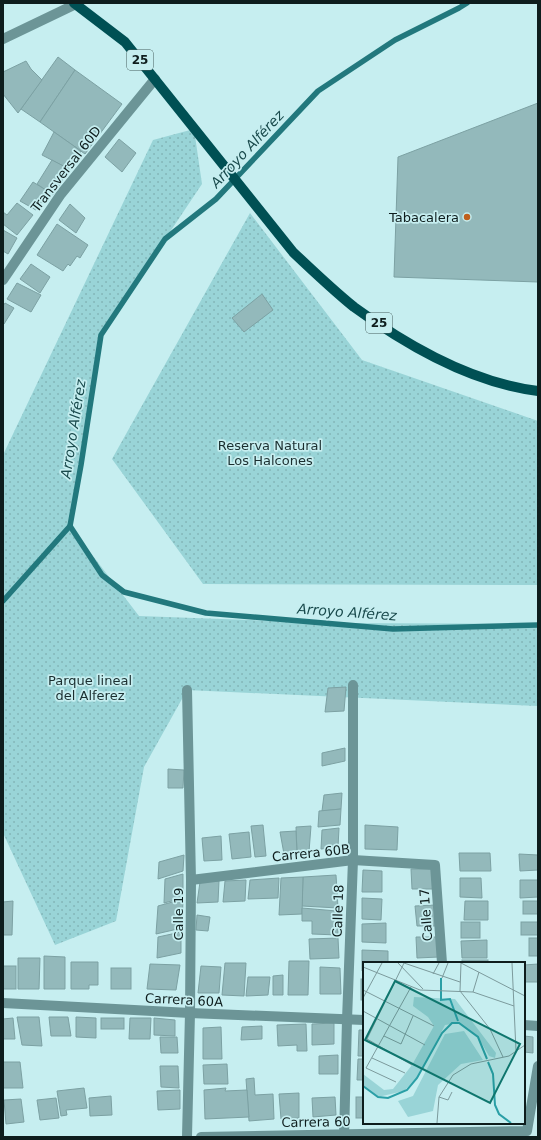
<svg xmlns="http://www.w3.org/2000/svg" width="541" height="1140" font-family="'DejaVu Sans',sans-serif">
<style>
.grass{fill:url(#grass-dots)}
.lines{fill:none;stroke-linecap:round;stroke-linejoin:round}
.stream{stroke:#22787d;stroke-width:5.5}
.building{fill:#93b9bb;stroke:#7ca1a3}
.minor{stroke:#6c9597;stroke-width:10}
.major{stroke:#005054;stroke-width:10}
.poi-dot{fill:#bf5f1c;stroke:#c6eef0;stroke-width:1.5}
.labels{text-anchor:middle;dominant-baseline:central;stroke-width:3.5;stroke-linejoin:round;paint-order:stroke}
.shield{fill:#c6eef0;stroke:#455c5c;stroke-width:1}
.shield-label{font-size:12px;font-weight:bold;fill:#0e1d1d}
.street-label{font-size:13px;fill:#0e1d1d;stroke:#c6eef0}
.poi-label{font-size:13px;fill:#0e1d1d;stroke:#c6eef0;text-anchor:end}
.park-label{font-size:13px;fill:#1b2f30;stroke:#c6eef0}
.water-label{font-size:14px;font-style:italic;fill:#194a4c;stroke:#c6eef0}
.inset-river{fill:none;stroke:#2a9fa6;stroke-width:2}
.inset-road{fill:none;stroke:#7c9a9c;stroke-width:1}
.view{fill:#0f766e;fill-opacity:0.15;stroke:#0f766e;stroke-width:2}
.inset-edge{fill:none;stroke:#0e1d1d;stroke-width:2}
</style>
<defs>
<pattern id="grass-dots" width="8" height="8" patternUnits="userSpaceOnUse"><rect width="8" height="8" fill="#99d4d7"/><path d="M2 2h.1M6 6h.1" fill="none" stroke="#83b6b8" stroke-width="1.8" stroke-linecap="round"/></pattern>
</defs>
<rect width="100%" height="100%" fill="#c6eef0"/>
<g class="grass">
<path d="M194,129L202,184L101,335L70,526L139,616L331,623L538,624V706L187,690L144,767L116,921L55,945L3,833V455L153,140Z"/>
<path d="M250,213L362,360L538,421V585L203,584L112,459Z"/>
</g>
<g class="lines">
<g class="stream">
<path d="M467,3L459,8L395,40L318,91L216,199L165,239L101,335L81,465L70,526L102,575L124,592L206,613L393,629L538,625"/>
<path d="M3,601L70,526"/>
</g>
</g>
<g class="building">
<path d="M58,57L75,70L40,122L21,109Z"/>
<path d="M26,61L31,69L42,80L18,113L3,94V72Z"/>
<path d="M75,70L122,104L85,154L40,122Z"/>
<path d="M538,103V282L394,277L398,157Z"/>
<path d="M54,132L81,151L71,170L42,155Z"/>
<path d="M119,139L136,153L122,172L105,157Z"/>
<path d="M52,160L69,169L53,195L37,184Z"/>
<path d="M33,182L49,192L36,210L20,201Z"/>
<path d="M17,203L33,215L17,235L3,224V212L7,215Z"/>
<path d="M70,204L85,218L76,233L59,220Z"/>
<path d="M57,224L88,245L80,258L77,256L70,266L68,264L63,271L37,255Z"/>
<path d="M3,230L17,238L8,254L3,251Z"/>
<path d="M31,264L50,277L40,293L20,279Z"/>
<path d="M17,283L41,295L31,312L7,299Z"/>
<path d="M262,294L273,310L244,332L232,318Z"/>
<path d="M5,303L14,308L4,324L3,323V306Z"/>
<path d="M346,687L344,711L325,712L328,688Z"/>
<path d="M345,748V761L322,766V753Z"/>
<path d="M168,769L184,770L183,788H168Z"/>
<path d="M342,793L341,809L322,811L324,795Z"/>
<path d="M341,809L340,825L318,827L319,811Z"/>
<path d="M263,825L266,856L255,857L251,826Z"/>
<path d="M365,825L398,827L397,850L365,849Z"/>
<path d="M311,826L309,852L297,853L296,827Z"/>
<path d="M339,828L338,847L321,849L322,830Z"/>
<path d="M296,831L297,853L284,854L280,832Z"/>
<path d="M249,832L251,857L232,859L229,834Z"/>
<path d="M221,836L222,860L204,861L202,838Z"/>
<path d="M459,853H490L491,871H460Z"/>
<path d="M519,854L538,855V870L520,871Z"/>
<path d="M184,855L183,871L158,879L159,862Z"/>
<path d="M411,869H432L433,889H412Z"/>
<path d="M363,870L382,871V892H362Z"/>
<path d="M183,874V898L164,903L165,879Z"/>
<path d="M336,875L338,908L302,906L303,877Z"/>
<path d="M303,877L302,914L279,915L281,878Z"/>
<path d="M279,878L278,898L248,899L250,880Z"/>
<path d="M460,878H481L482,898L460,897Z"/>
<path d="M246,880L245,901L223,902L225,881Z"/>
<path d="M520,880H538V897L520,898Z"/>
<path d="M219,881L218,902L197,903L200,882Z"/>
<path d="M362,898L382,899L381,920L362,919Z"/>
<path d="M183,899L182,928L156,934L158,906Z"/>
<path d="M13,901L12,935H3V902Z"/>
<path d="M465,901H488V920H464Z"/>
<rect x="523" y="901" width="15" height="13"/>
<path d="M435,905L436,926H417L415,906Z"/>
<path d="M302,908L337,911L338,935L312,934V921H302Z"/>
<path d="M197,915L210,917L208,931L196,930Z"/>
<rect x="461" y="922" width="19" height="16"/>
<rect x="521" y="922" width="17" height="13"/>
<path d="M386,923V943L362,942V924Z"/>
<path d="M181,932V953L157,958L158,937Z"/>
<path d="M416,937H437L439,957L417,958Z"/>
<path d="M338,938L339,958L310,959L309,939Z"/>
<rect x="529" y="938" width="9" height="18"/>
<path d="M487,940V958H462L461,941Z"/>
<path d="M362,950L388,951V963H364V971H362Z"/>
<path d="M44,956L65,957V989H44Z"/>
<path d="M18,958H40L39,989H18Z"/>
<rect x="462" y="960" width="26" height="3"/>
<path d="M289,961H309L308,995H288Z"/>
<path d="M71,962H98V985H89V989H71Z"/>
<path d="M225,963H246L244,996L222,995Z"/>
<path d="M150,964L180,965L176,990L147,989Z"/>
<path d="M538,964V982H524V965Z"/>
<rect x="3" y="966" width="13" height="23"/>
<path d="M201,966L221,967L219,993H198Z"/>
<path d="M320,967L340,968L341,994H320Z"/>
<rect x="111" y="968" width="20" height="21"/>
<path d="M283,975V995H273V976Z"/>
<path d="M248,977H270L268,995L246,996Z"/>
<rect x="361" y="979" width="3" height="21"/>
<path d="M17,1017H39L42,1046L22,1045Z"/>
<path d="M49,1017H68L71,1036H51Z"/>
<path d="M76,1017L96,1018V1038L76,1037Z"/>
<path d="M13,1018L15,1039H3V1019Z"/>
<rect x="101" y="1018" width="23" height="11"/>
<path d="M130,1018H151L150,1039H129Z"/>
<path d="M154,1018L175,1020V1036L154,1035Z"/>
<path d="M334,1023V1044L312,1045V1024Z"/>
<path d="M306,1024L307,1051H297V1045L278,1046L277,1025Z"/>
<path d="M262,1026V1039L241,1040L242,1027Z"/>
<path d="M221,1027L222,1059H203V1028Z"/>
<path d="M359,1030H364V1056H358Z"/>
<path d="M524,1036L533,1037V1053L524,1052Z"/>
<path d="M160,1037H177L178,1053H161Z"/>
<path d="M338,1055V1074H319V1056Z"/>
<path d="M358,1059H364V1080H357Z"/>
<path d="M3,1062H20L23,1088H3Z"/>
<path d="M227,1064L228,1084H204L203,1065Z"/>
<path d="M160,1066H178L179,1088L161,1087Z"/>
<path d="M254,1078L255,1095L273,1094L274,1119L249,1121L246,1079Z"/>
<path d="M84,1088L87,1108L66,1110L67,1115L61,1116L57,1091Z"/>
<path d="M226,1088L225,1091L247,1090L249,1117L205,1119L204,1090Z"/>
<path d="M180,1090V1109L158,1110L157,1091Z"/>
<path d="M299,1093V1118L281,1119L279,1094Z"/>
<path d="M111,1096L112,1115L90,1116L89,1098Z"/>
<path d="M335,1097L336,1115L313,1117L312,1098Z"/>
<rect x="356" y="1097" width="8" height="21"/>
<path d="M56,1098L59,1118L40,1120L37,1100Z"/>
<path d="M21,1099L24,1122L6,1124L4,1100Z"/>
</g>
<g class="lines">
<g class="minor">
<path d="M3,39L76,4"/>
<path d="M3,280L61,194L155,79"/>
<path d="M187,690L191,880L190,1013L187,1137"/>
<path d="M191,880L353,860L435,865L442,963"/>
<path d="M3,1003L190,1013L364,1020"/>
<path d="M524,1025L538,1026"/>
<path d="M201,1137L527,1131L538,1066"/>
<path d="M344,1137L347,1020L353,860V685"/>
</g>
<path class="major" d="M74,3L125,42L293,252C313,271 333,290 354,307C406,345 473,383 538,391"/>
</g>
<circle class="poi-dot" cx="467" cy="217" r="4"/>
<g class="labels">
<g class="shield">
<rect x="127" y="50" width="26" height="20" rx="3"/>
<rect x="366" y="313" width="26" height="20" rx="3"/>
</g>
<g class="shield-label">
<text x="140" y="60">25</text>
<text x="379" y="323">25</text>
</g>
<g class="street-label">
<text transform="translate(66 169) rotate(-52)">Transversal 60D</text>
<text transform="translate(311 853) rotate(-6)">Carrera 60B</text>
<text transform="translate(338 911) rotate(-88)">Calle 18</text>
<text transform="translate(178 914) rotate(-90)">Calle 19</text>
<text transform="translate(426 915) rotate(-94)">Calle 17</text>
<text transform="translate(184 1000) rotate(3)">Carrera 60A</text>
<text transform="translate(316 1122) rotate(-1)">Carrera 60</text>
</g>
<g class="poi-label">
<text x="459" y="217">Tabacalera</text>
</g>
<g class="park-label">
<text x="270" y="445">Reserva Natural<tspan x="270" dy="15">Los Halcones</tspan></text>
<text x="90" y="680">Parque lineal<tspan x="90" dy="15">del Alferez</tspan></text>
</g>
<g class="water-label">
<text transform="translate(247 149) rotate(-47)">Arroyo Alférez</text>
<text transform="translate(73 429) rotate(-81)">Arroyo Alférez</text>
<text transform="translate(347 612) rotate(4)">Arroyo Alférez</text>
</g>
</g>
<g transform="translate(363 962)">
<rect width="162" height="162" fill="#c6eef0"/>
<path d="M51,35L92,37L133,91L132,96L126,94L115,75L96,61L82,63L56,113L41,129L15,135L0,124V112L21,128L30,127L49,103L71,64L65,55L50,44ZM101,69L120,98L98,102L75,123L70,149L45,155L35,139L50,134L82,72Z" fill="#99d4d7"/>
<path class="inset-river" d="M78,16V38L87,37L95,59M125,100L130,112L132,143L136,152L148,161M0,124L15,135L25,136L44,128L54,116L79,71L89,61H96L115,75L124,97"/>
<path class="inset-road" d="M35,1L60,27M41,1L4,77L49,103M41,1L97,20M98,1L97,29L127,67L140,95M98,1L162,34M149,1L153,89M0,5L57,28L110,30L151,44M70,12L76,1M79,16L85,1M0,28L71,64M110,30L116,10M0,36L19,1M0,49L62,83M21,74L38,82L50,54M9,96L42,111M33,120L3,106L48,25M76,135L85,138L89,130M74,161L76,135L90,113L108,102L146,94L162,83"/>
<path class="view" d="M32,19L157,82L127,141L2,78Z"/>
<rect width="162" height="162" class="inset-edge"/>
</g>
<rect width="541" height="1140" fill="none" stroke="#0e1d1d" stroke-width="8"/>
</svg>
